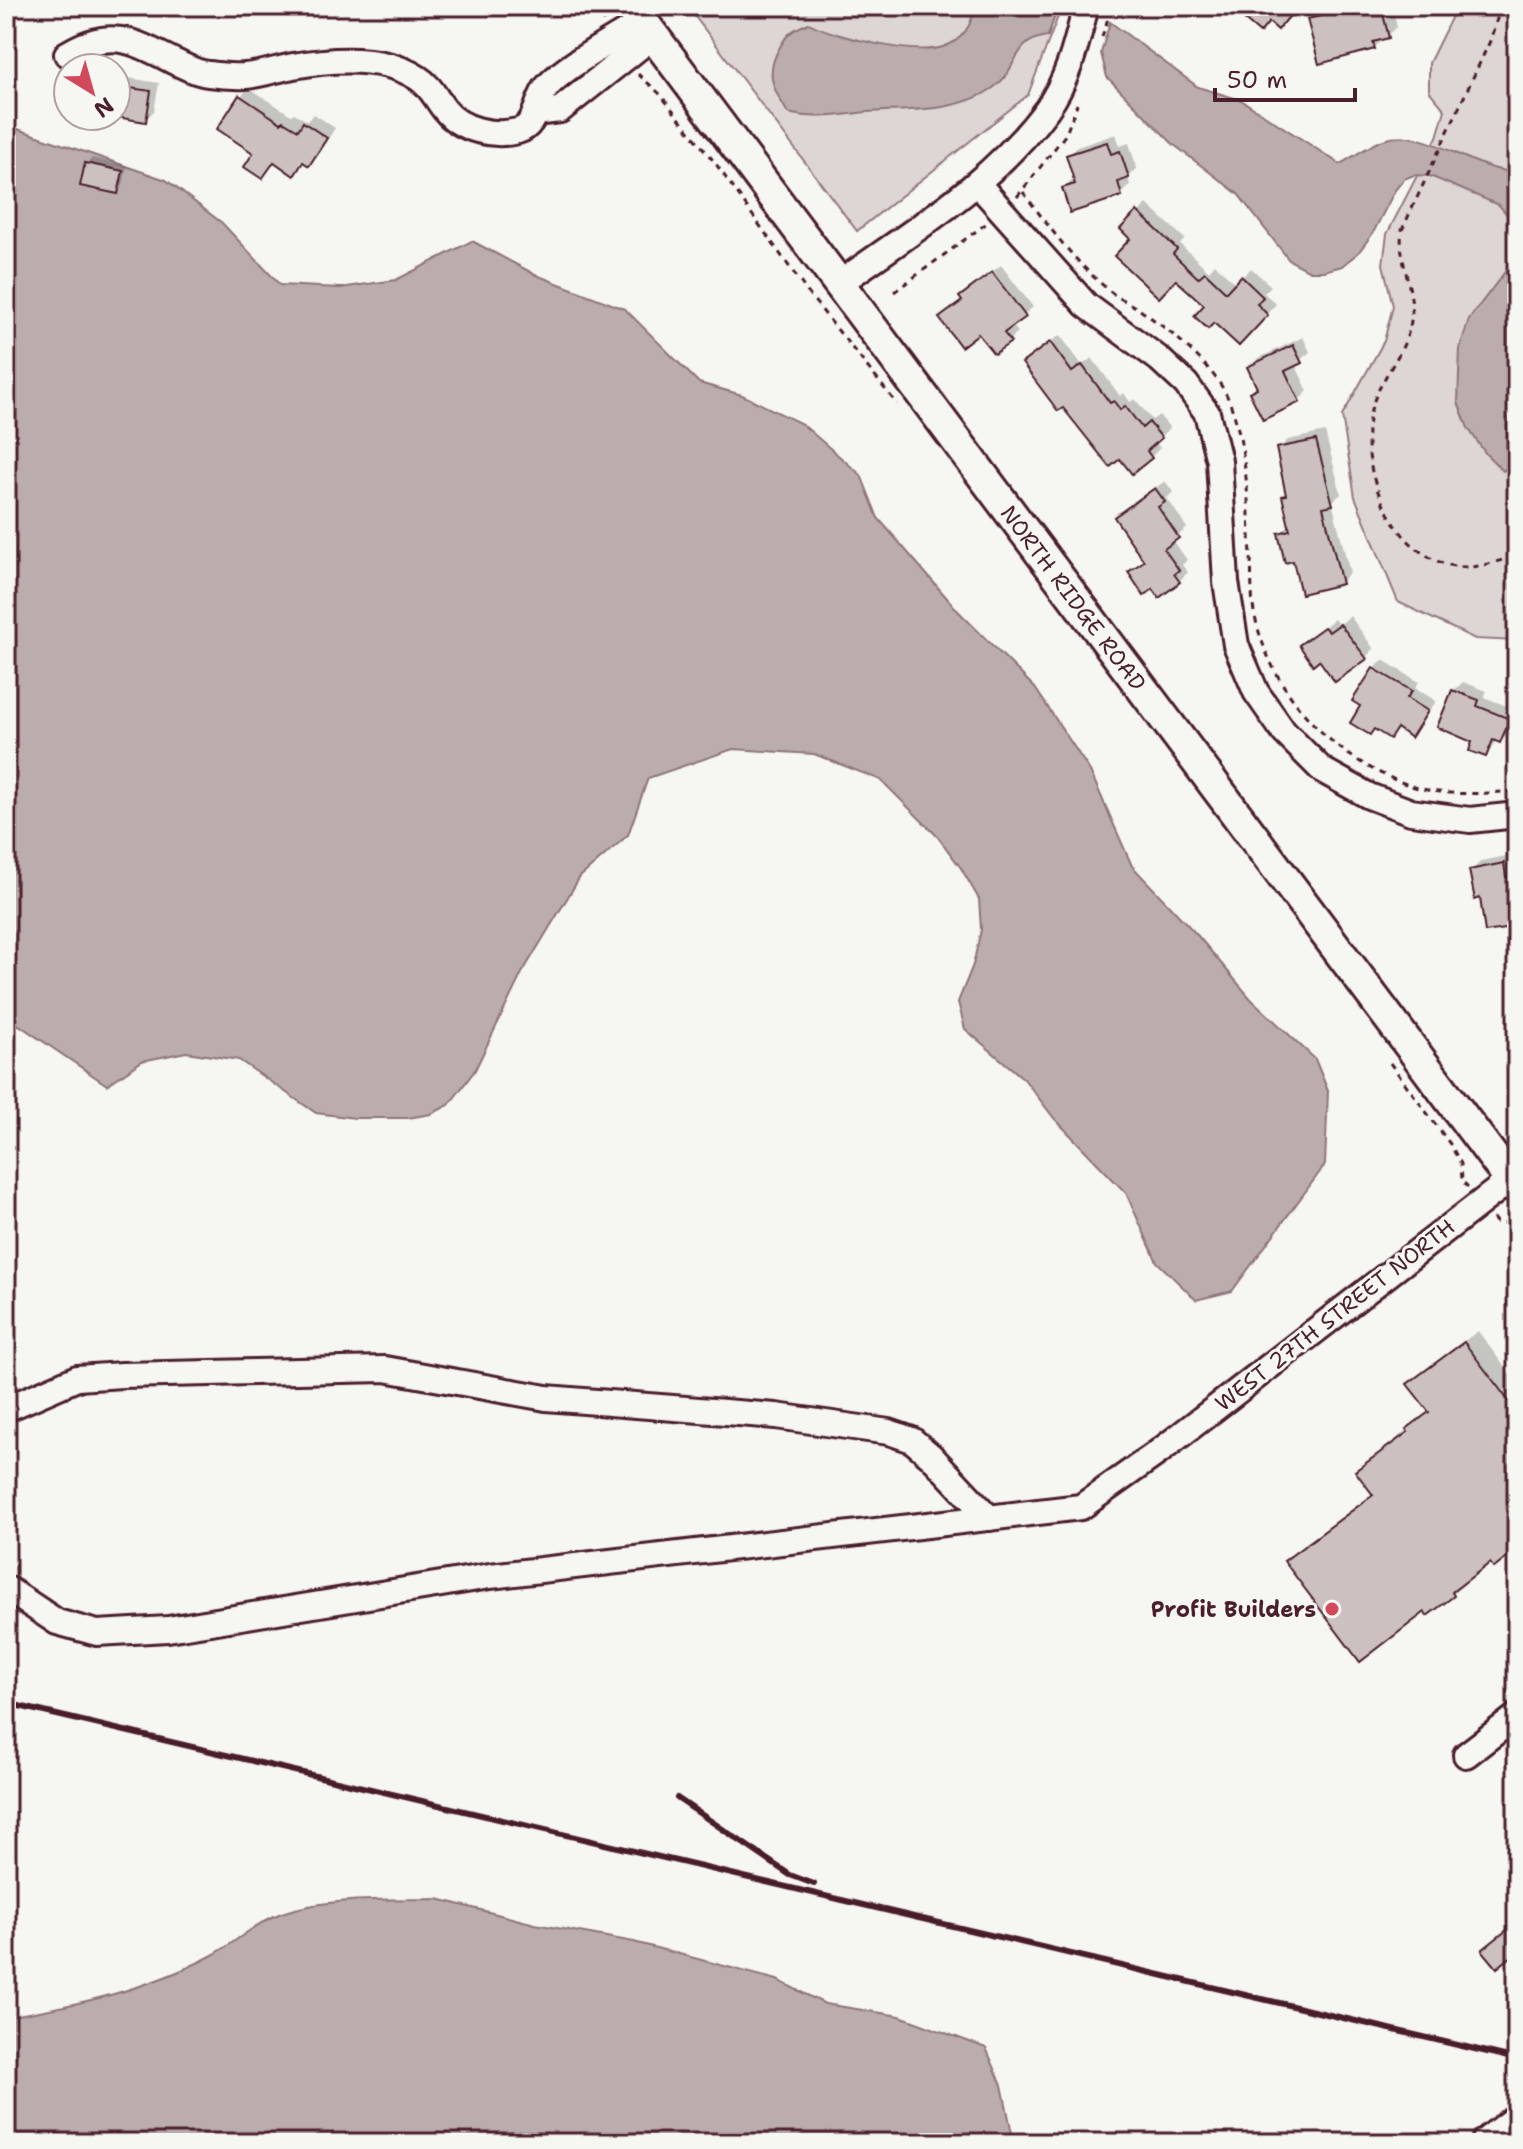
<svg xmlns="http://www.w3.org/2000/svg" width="1523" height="2149" font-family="'Shantell Sans',sans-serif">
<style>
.green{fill:#ddd6d5;stroke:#947a80;stroke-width:2}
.water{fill:#bbadae;stroke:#8e747a;stroke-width:2}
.shadow{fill:#0003}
.building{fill:#ccc1c0;stroke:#4a1f2b;stroke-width:2}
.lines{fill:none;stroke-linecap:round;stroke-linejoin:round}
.minor-casing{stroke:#4a1f2b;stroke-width:30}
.major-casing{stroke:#4a1f2b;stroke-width:36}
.path{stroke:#4a1f2b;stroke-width:3;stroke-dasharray:6 6;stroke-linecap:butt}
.minor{stroke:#f6f6f2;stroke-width:24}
.major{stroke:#f6f6f2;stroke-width:30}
.rail{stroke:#4a1f2b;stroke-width:6}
.poi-dot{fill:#d1495b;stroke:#f6f6f2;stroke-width:3}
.labels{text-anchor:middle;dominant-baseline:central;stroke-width:6;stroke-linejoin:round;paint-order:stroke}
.street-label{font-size:22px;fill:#4a1f2b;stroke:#f6f6f2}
.poi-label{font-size:22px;font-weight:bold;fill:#4a1f2b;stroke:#f6f6f2;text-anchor:end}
</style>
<rect width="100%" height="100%" fill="#f6f6f2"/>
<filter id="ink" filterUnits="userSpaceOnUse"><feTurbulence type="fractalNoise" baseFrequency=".0125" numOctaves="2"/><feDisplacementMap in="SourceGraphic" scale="16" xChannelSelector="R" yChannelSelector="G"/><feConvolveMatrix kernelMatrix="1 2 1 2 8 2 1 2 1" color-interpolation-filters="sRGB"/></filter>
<g filter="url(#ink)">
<g class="green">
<path d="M687,6H1062L1028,95L857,231Z"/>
<path d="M1457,6H1517V641L1475,639L1398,602L1355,497L1342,416L1384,341L1393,306L1383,264L1387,234L1437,137L1445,110L1429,91V63Z"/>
</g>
<g class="water">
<path d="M974,6H1058L1048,36C1011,40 1019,71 993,88C958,113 909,109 867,112C840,115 815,120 788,113C773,88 764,74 780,47C788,32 794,29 809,23C834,37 916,56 943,47C962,41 973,25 974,6Z"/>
<path d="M1110,22L1198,87L1241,100L1340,164C1355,156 1374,141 1391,138C1429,129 1474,172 1517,172V401L1507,426L1508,467L1503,471L1486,454L1468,428L1458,402L1460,348L1469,319L1510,265L1514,230L1510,218L1499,205L1430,176L1414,175L1404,179L1395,190L1373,233L1358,253L1342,266L1324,271H1310L1289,260L1238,194L1173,144L1107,77L1101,53Z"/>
<path d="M6,125L166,180L222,223L280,285L340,288L396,280L472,241L536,275L625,309L699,383L742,395L802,424L861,475L878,518L959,612L1035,688L1090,771L1132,866L1198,936L1251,999L1315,1059L1328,1091L1325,1165L1232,1291L1196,1300L1157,1262L1126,1193L1054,1118L1024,1079L965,1029L958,1002L973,965L981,930L979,899L961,868L937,836L881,780L814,754L733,749L648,778L628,835L580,877L522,973L475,1070L449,1105L431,1114L408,1118H355L316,1113L239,1060L186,1052L142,1061L107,1085L19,1025L6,1021Z"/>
<path d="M438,1899L535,1924L634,1942L777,1980L825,2004L900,2016L986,2048L1002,2085L1014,2143H6V2017C77,2005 147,1990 211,1956C234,1944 255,1923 279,1914C324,1897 390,1900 438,1899Z"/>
</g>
<g class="shadow">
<path d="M1339,6H1392L1397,27L1374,48L1310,20L1319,11Z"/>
<path d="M116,76L159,83L154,111L145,120L116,115Z"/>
<path d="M249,88L291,115L294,113L307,121L314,114L335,128L318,155L308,164L305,161L294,173L275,161L262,176L240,97Z"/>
<path d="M1116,134L1120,146L1129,143L1137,168L1128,177L1130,185L1121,194L1064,188L1074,179L1068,156L1077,147Z"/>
<path d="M92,158L127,166L123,186L117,192L87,164Z"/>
<path d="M1147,204L1185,239L1180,244L1209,271L1215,264L1236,284L1251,268L1271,286L1264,293L1276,304L1239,344L1207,305L1123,229Z"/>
<path d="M1001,265L1033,307L1012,325L1018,332L1009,340L979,332L950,310L964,300L970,289Z"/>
<path d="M1060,335L1082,365L1092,358L1120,396L1124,393L1130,402L1135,399L1152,420L1159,415L1170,428L1155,441L1160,448L1151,457L1033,355Z"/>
<path d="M1303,337L1310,352L1295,364L1308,391L1299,400L1251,392L1258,385L1250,368L1259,358Z"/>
<path d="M1325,432L1341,494L1332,502L1350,573L1340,583L1294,558L1280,534L1289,525L1285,496L1288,493L1278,449L1288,440Z"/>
<path d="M1165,481L1173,492L1167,498L1187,528L1173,540L1187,560L1182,565L1188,572L1179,581L1153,586L1130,573L1146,559L1116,517Z"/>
<path d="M1350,616L1374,649L1365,658L1301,645L1334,619L1339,625Z"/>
<path d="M1383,660L1419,682L1415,688L1436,701L1420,726L1411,735L1399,727L1390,736L1363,705L1355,700L1374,669Z"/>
<path d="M1463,682L1487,691L1484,697L1517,710L1509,732L1500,741L1497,740L1486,755L1475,740L1453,691Z"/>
<path d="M1512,855L1515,869H1517V925L1481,896L1472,870L1481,861Z"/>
<path d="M1478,1331L1517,1384V1548L1491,1561L1453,1594L1287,1562L1299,1549L1374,1493L1358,1472L1430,1410L1410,1384L1422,1372Z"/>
</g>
<g class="building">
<path d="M1228,6H1298L1278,30L1269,22L1260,33Z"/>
<path d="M1365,6H1381L1389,38L1373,42L1375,49L1319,64L1307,19Z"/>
<path d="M116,86L151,91L146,122L116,117Z"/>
<path d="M239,95L281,123L283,121L298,130L303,122L327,138L309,166L303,162L294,176L274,162L262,179L244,167L253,153L217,129Z"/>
<path d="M1107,142L1111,154L1120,151L1129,178L1118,182L1122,196L1070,213L1062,188L1075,184L1066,155Z"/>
<path d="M85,163L123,171L118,194L80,186Z"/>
<path d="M1137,211L1177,249L1173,254L1198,278L1205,272L1226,292L1241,276L1263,297L1257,304L1268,315L1239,346L1214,323L1208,329L1194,316L1204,305L1176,280L1159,298L1114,256L1130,239L1120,229Z"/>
<path d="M992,272L1026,317L1004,333L1011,342L994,354L978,334L961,347L939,318L962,301L959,297Z"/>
<path d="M1050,342L1072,372L1082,365L1110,403L1114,401L1120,410L1125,406L1142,428L1149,422L1162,438L1147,451L1152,458L1132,474L1120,459L1110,467L1063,408L1058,411L1022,363Z"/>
<path d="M1293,345L1302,363L1285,371L1300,402L1263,420L1249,392L1257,388L1247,367Z"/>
<path d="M1316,440L1333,505L1323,507L1342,584L1301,594L1293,561L1285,563L1278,533L1290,530L1282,496L1286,495L1276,448Z"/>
<path d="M1155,488L1165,502L1158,507L1179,538L1164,549L1179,570L1174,574L1180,582L1159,598L1153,589L1144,596L1128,572L1144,561L1114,517Z"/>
<path d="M1340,624L1367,659L1335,682L1319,660L1313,665L1299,645L1324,627L1329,632Z"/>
<path d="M1373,668L1412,691L1407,698L1428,711L1411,738L1397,728L1390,739L1374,729L1370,735L1350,723L1360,706L1352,701Z"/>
<path d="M1452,690L1479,700L1477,706L1510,719L1500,743L1493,740L1486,757L1469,751L1472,742L1437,727Z"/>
<path d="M1504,863L1506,877L1517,875V927L1485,932L1480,898L1475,900L1469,870Z"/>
<path d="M1464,1342L1517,1412V1550L1494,1568L1490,1563L1452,1592L1454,1596L1427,1616L1425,1612L1360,1662L1284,1561L1373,1495L1355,1471L1408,1432L1406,1429L1429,1412L1407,1384Z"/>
<path d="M1517,1922V1952L1497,1968L1482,1950Z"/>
</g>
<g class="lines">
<defs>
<g id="minor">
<path d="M67,54C110,27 133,41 175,62C186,67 196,73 208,74C220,75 233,77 245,76C261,75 277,69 293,66C332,59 383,55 418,78C431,86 436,99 445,110C461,130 493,137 518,131C537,126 536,100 547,87C563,67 618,37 642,22"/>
<path d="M535,113L560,110L653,36"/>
<path d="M978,184L1086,305L1159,359L1186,384L1207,413L1219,461L1226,582L1236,645L1256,692L1284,732L1322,770L1369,796L1411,812L1470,820L1517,815"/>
<path d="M840,283C912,231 993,183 1047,109C1069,79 1077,41 1086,6"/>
<path d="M6,1409L77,1378L122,1375L385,1369L546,1398L776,1416L889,1432L912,1440L931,1456L989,1518"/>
<path d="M6,1588L57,1622L97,1633L168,1629L490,1576L1081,1507L1160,1451L1510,1180"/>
<path d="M1466,1755L1517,1716"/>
</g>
<g id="major">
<path d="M631,6L1517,1189"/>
<path d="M1487,2143L1517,2120"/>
</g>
</defs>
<use href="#minor" class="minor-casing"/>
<use href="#major" class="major-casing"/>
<g class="path">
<path d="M600,6L604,21"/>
<path d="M1501,6L1490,41L1402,230C1397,261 1416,289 1411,321C1406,354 1379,378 1371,410C1356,468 1395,564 1463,567C1481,568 1500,560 1517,556"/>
<path d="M1102,37L1112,6"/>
<path d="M638,74L659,93L716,164L808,293L897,404"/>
<path d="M1023,192C1049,227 1076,264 1111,292C1118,298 1128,302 1137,308C1167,328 1211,363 1227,396C1247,440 1249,510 1251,558C1252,575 1251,595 1254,612C1270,692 1332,759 1409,785C1437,796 1487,795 1517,790"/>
<path d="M1017,197L1066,134L1077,104"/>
<path d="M894,292L987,223"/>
<path d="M1390,1063L1450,1144L1461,1164L1462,1181L1468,1187"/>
<path d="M1493,1218L1496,1222L1510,1224L1517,1229"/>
</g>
<use href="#minor" class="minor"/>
<use href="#major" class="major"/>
<g class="rail">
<path d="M6,1703L1517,2059"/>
<path d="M677,1798L790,1875L814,1884"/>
</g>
</g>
</g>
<circle class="poi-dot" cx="1332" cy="1609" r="8"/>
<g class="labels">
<g class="street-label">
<text transform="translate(1073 598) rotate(53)">NORTH RIDGE ROAD</text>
<text transform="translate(1335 1315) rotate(-38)">WEST 27TH STREET NORTH</text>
</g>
<g class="poi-label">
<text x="1316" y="1609">Profit Builders</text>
</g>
</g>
<rect width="1523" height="2149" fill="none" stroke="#f6f6f2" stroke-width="32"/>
<rect x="16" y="16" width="1491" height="2117" fill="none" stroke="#4a1f2b" stroke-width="3" filter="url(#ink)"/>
<g transform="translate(92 92) rotate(143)"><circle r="38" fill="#f6f6f2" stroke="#b1a0a2" stroke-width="2"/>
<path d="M0-6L14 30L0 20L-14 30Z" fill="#d1495b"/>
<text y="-12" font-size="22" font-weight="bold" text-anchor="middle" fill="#4a1f2b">N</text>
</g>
<path d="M1215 88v12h140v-12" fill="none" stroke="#4a1f2b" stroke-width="4"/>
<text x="1227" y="88" font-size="24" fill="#4a1f2b" stroke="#f6f6f2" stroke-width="6" paint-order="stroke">50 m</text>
</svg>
